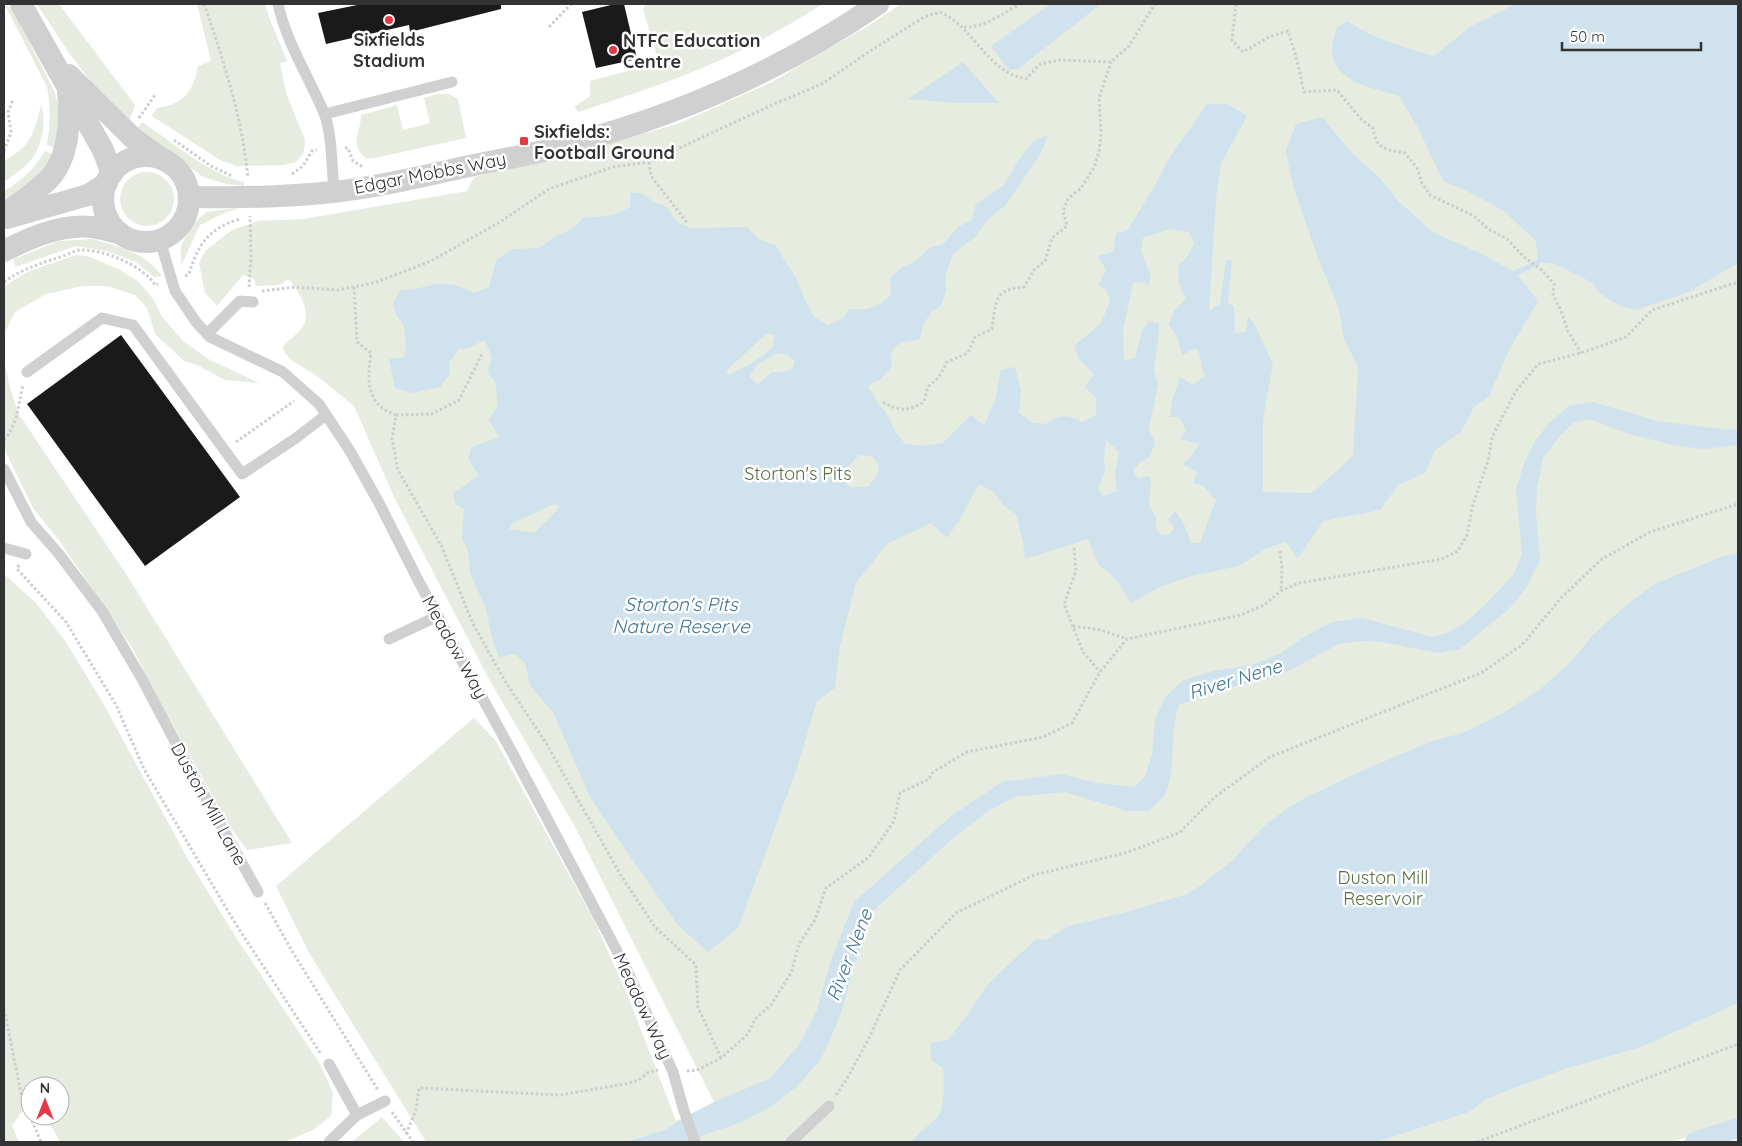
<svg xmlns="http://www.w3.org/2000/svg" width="1742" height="1146" font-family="Quicksand,sans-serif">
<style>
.green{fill:#e6ecdf}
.water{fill:#cfe2ee;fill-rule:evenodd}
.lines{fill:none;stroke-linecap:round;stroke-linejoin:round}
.stream{stroke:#cfe2ee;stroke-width:5.5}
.canal{stroke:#cfe2ee;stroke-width:20}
.building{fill:#1a1a1a}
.path{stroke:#cdcdcd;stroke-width:3;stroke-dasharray:2.5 2.5;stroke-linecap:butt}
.lane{stroke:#d0d0d0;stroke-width:11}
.street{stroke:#d0d0d0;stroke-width:22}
.poi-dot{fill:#e63946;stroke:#fff;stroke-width:2}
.labels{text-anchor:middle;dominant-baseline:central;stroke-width:5;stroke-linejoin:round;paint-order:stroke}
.poi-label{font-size:18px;font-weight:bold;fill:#333;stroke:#fff;text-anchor:start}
.street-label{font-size:18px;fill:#333;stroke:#fff}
.park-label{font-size:18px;fill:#56703f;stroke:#fff}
.water-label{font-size:19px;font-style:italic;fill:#3f7597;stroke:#fff}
</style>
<rect width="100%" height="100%" fill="#fff"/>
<g class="green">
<path d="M37,4H59L135,105L130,119L92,83L69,53Z"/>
<path d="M197,4H265L269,17L287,61L280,63L286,93L305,140L304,152L296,162L284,165L236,166L220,160L152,116L157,108C184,104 193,92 198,66L211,61Z"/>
<path d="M646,4H823C789,25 753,46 716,62C672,82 625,96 579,112L574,107L590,96V81L659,63L643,9Z"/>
<path d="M901,4H1738V1119L1672,1142H426L309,953L276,886L474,718L496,741L595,922L630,1001L676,1121L714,1102L574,825L490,681L395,499L354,406L317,376L291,360L284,352L283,346C289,340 299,333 303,326C312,311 298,289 288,279L280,285L256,286L254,279L243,275L217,306L205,293L199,263L206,250L232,230L259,221L303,219L467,191L474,177L564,156L677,124L770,83L868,26Z"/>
<path d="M5,5L13,10L55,93L59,109L56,148L47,145C50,125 51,107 47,87Z"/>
<path d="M438,94H449L458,99L466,138L375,158L366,159C348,140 361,135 361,115L397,105L403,130L430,123L424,98Z"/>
<path d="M41,105C47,121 42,149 29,162C22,170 12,176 4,182V161C31,146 34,134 41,105Z"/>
<path d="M142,122C173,142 208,174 244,182V186L226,184L203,177L138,128Z"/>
<path d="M45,151L53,154L48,166L4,204V191C22,181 34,169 45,151Z"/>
<circle cx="147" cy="199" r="27"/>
<path d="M242,207L224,213L200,225L181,266V246L191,225L207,212Z"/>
<path d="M92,239C118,246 146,253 162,276L154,277L136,262L107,251L76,246L15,267L14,259L59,241Z"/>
<path d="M76,255L88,256L120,270L139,282L153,299L163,318L183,341L210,360L259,383L225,380L197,365L184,361L155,334L147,308L135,295L107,286H83L46,294L15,312L4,334V286L27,272Z"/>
<path d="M4,359L9,384L18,413L130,580L292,843L247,850L230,827L162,706L133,649L61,543L33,508L4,448Z"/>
<path d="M4,574L36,603L66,642L103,703L189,861L237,939L320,1064L333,1093L331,1116L313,1130L285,1142H60L46,1116H60V1086H30V1110L22,1111L12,1126L19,1142H4Z"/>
<path d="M382,1117L404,1142H352Z"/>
</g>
<g class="water">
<path d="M1051,4H1101L1018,69L1009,70L991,46Z"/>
<path d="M1516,4H1738V263L1689,292L1636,310L1620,306L1601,294L1591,282L1555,264L1538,262L1536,241L1504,211L1467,191L1443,181L1418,128L1399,96C1374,88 1334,83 1332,51C1331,44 1335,35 1337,28L1347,21L1371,35L1403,47L1434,56L1470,27Z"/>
<path d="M963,62L999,103H957L908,99Z"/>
<path d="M1207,104H1228L1247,116L1221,163L1216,199L1209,311L1220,304L1226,260H1232L1228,302L1234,307L1235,333L1246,332L1248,317L1255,325L1273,364L1263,419V492L1312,493L1353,456L1358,367L1344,339L1338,306L1318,258L1293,186L1286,151L1296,124L1322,117L1352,153L1380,178L1398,201L1434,233L1482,254L1516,273L1538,301L1509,350L1489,396L1474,407L1461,432L1435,450L1425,473L1398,485L1380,510L1323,521L1298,558L1286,542L1265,549L1239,566L1191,576L1160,587L1131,603L1116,579L1098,564L1088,539L1025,559L1023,542L1016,514L1003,505L994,492L979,484L960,519L947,538L931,523L887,544L856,583L840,646L835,688L817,701L797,768L738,928L708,952L678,925L616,836L590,797L554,714L530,685L525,663L515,654L499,657L492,638L486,609L470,573L468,552L462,537L464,509L456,504L453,494L479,475L468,459L472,447L499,437L489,420L498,405L495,382L487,372L492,358L485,340L468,348L459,349L449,363L450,374L440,387L413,393L395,388L389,359L404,357L406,348L404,325L396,315L393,303L401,290C412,290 418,288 428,286C445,281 459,285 474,293L489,287L496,261L513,249L539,248L555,237L572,229L583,218L614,215L630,207V192L643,194L653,202L667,207L677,222L691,228L747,227L759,239L775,245L796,278L804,298L814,317L828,325L844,318L849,309C868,310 878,309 891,294L890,278L900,269L916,261L929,248L943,244L959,226L971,221L976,204L1003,186L1021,157L1034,141L1048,135L1041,153L1006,205L988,219L975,237L953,254L946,274V291L941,306L931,312L923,326L919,340C901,342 887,344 892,366L881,379L868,386L879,405L886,412L895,431L905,444L923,446L943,443L971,415L984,425L995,401L1001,370L1015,367L1021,390L1019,413L1033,423L1046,424C1060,413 1068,415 1082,422L1096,415V398L1085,387L1094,374L1079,359L1074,346L1101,323L1110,301L1106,290L1099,285L1106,270L1098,256L1113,252L1116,233L1127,231L1154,187L1170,157ZM1169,229L1189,232L1194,243L1187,257L1178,266L1179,284L1186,299L1174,311L1169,324L1178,339L1182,355L1196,348C1204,359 1199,364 1205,376L1193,385L1180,377L1172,401L1170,417H1179L1186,430L1181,439L1199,444L1191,457L1182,464L1197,472L1193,483L1202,485L1216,500L1200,543H1191L1183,522L1175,511L1168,519L1174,528L1170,534L1162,535L1156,529V517L1149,505L1151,476L1138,478L1133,471L1140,462L1149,458L1155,443L1149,429L1158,384L1154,369L1158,339L1159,323L1149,321L1142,331L1135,358L1124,360L1123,331L1133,283L1144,282L1148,286L1151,277L1141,251L1143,238ZM766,334H775L772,348L754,362L729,375L726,371ZM778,353L788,355L795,362L792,369L782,372H772L758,384L749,377L758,364ZM1106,440L1119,452L1115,472L1117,491L1103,496L1098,488L1105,471L1104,458ZM859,455L872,456C884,470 877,474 868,487H851L843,481L847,468ZM554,504L560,506C553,517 543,523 535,533L509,529L511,524Z"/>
<path d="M1593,402L1657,421L1729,430L1738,429V445L1703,449L1673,445L1629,434L1590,419L1573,423L1558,438L1543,458L1537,488L1536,513L1540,560L1526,588L1509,609L1460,649L1438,653L1382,642L1361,641L1339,644L1279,676L1219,690L1179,705C1168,733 1178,775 1163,797C1159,802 1153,807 1148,811H1127L1065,792L1014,797L988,811L952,839L872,912L853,969L842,1010L832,1035L820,1061L795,1088L767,1109L736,1124L704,1135L692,1142H626L665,1130L677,1122L714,1102L769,1079L799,1045L817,1010L831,960L854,902L951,816L1002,782L1062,774L1096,783L1134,787L1145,777L1152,755L1155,720L1165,697L1182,681L1213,671L1252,665L1279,654L1307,635L1332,622L1362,618L1432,637L1448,633L1467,621L1488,602L1514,574L1522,554L1516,489L1525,461L1535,441L1549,423L1570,405Z"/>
<path d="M1738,553V1003L1641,1047L1564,1069L1486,1099L1469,1112L1376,1142H911C918,1133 934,1122 939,1115C945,1106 944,1078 943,1068L931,1060L930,1043L948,1040L968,1014L989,983L1036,939L1045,940L1069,926L1123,913L1184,895L1200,886L1233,860L1262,828L1286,809L1307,797L1357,773L1432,741L1463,733L1501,714L1538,691L1568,665L1593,635L1626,605L1655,584L1721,557Z"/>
</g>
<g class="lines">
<path class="stream" d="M1516,273L1538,262"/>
<path class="canal" d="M1695,1142L1738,1128"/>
</g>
<g class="building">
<path d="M362,4H501V9L410,32L409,25L326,44L318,13Z"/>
<path d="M615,4H624L637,59L596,68L582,12Z"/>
<path d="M121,335L240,497L145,566L27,404Z"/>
</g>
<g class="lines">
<g class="path">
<path d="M204,4C224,61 242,118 248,178"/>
<path d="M1236,4L1232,40L1243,52L1269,37L1288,31L1296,56L1304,92L1337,90L1361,119L1373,128C1376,150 1386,149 1405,153L1417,168L1422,183L1430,195L1474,216L1488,229L1507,239L1524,257L1543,271L1554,284L1553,296L1560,308L1568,331L1581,353"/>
<path d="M549,27L571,4"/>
<path d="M964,27C985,28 1003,13 1020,4"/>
<path d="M139,118L155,95"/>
<path d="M174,140L211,166L232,176"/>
<path d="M345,148H348L353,161L363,167"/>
<path d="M4,151L11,132L8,112L13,100"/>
<path d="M649,162L651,176L688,224"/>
<path d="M292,174L303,166L312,151L317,150"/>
<path d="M185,276L189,274C198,244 209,228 240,219"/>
<path d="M4,282C22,269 42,263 63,256C69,254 75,250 81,250C103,249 144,266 155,285L158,284"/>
<path d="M249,287L251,257L250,216"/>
<path d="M354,287L357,342L371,353C367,380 366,405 396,415L392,439L398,470L442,547L473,624L505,681L546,743L620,874L655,927L696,965L698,1007L721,1058"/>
<path d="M262,291L295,287L338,290L374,283L431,261L500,222L549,189L613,167L649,162L772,105L822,84L870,51L924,17L940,12C974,27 987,72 1026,79L1040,64L1060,60L1111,62L1129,46L1155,4"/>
<path d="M883,402C899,412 908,411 924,402L928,387L939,377L947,362L968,353L975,337L992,329C996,303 993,289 1024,287L1034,270L1045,261L1052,238L1067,226L1063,211L1068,199L1081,188L1094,168L1099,151L1101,133L1099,98L1111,62"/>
<path d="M396,415L432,414L459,400L482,354"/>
<path d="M4,440C18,424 18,405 23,385"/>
<path d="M236,442L294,401"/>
<path d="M1074,548L1076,571L1064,604L1083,652L1100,672"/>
<path d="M1280,551L1282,568L1281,591"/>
<path d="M19,565L17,569L66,622L116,705L144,769L235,923L321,1054"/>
<path d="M1073,626L1101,630L1127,639"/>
<path d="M265,903L292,951L378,1090"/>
<path d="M4,1009L21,1093L30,1115"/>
<path d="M687,1071L697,1070L721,1058L748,1034L755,1019L771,1005L791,973L799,944L815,920L826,888L869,857L894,821L900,793L929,779L933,772L967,752L1043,737L1072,723L1100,672L1127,639L1241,615L1264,605L1281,591L1299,583L1442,559L1458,551L1467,535L1473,504L1488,461L1492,437L1516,391L1538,364L1581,353L1626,337L1652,310L1738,282"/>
<path d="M836,1095L847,1079L869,1038L900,970L956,913L1034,875L1125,853L1179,833L1215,797L1270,757L1481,673L1522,645L1561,598L1602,559L1650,532L1738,504"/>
<path d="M392,1112L413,1142"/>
<path d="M30,1116L41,1142"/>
<path d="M406,1134L416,1110L419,1088L560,1095L625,1084L639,1080L647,1073L658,1070"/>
<path d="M1477,1142L1738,1044"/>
</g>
<g class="lane">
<path d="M278,4C287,44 308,75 324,113C332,132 332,170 334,192"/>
<path d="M325,114L452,82"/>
<path d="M160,240L175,291L196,322L210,337L283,372L319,404L350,451L379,503L419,582L513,754L627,970L673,1072L684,1111L695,1142"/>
<path d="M207,334L240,301L253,302"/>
<path d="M27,372L102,318L133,325L242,474L296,438L326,415"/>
<path d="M4,469L31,522L59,554L102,611L142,679L181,753L258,892"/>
<path d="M4,548L26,554"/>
<path d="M389,639L438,616"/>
<path d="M329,1064L357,1115L329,1142"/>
<path d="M357,1115L385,1101"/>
<path d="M791,1142L829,1106"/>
</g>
<g class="street">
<path d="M21,4L103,150L112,174"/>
<path d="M69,75L133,138L162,159"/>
<circle cx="146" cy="199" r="43"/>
<path d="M189,197C237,198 285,197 333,192C380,187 427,175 474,165C504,159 536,154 566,145C676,116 784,69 878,4"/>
<path d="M4,215C18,204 34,193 47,181C69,160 71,120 68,92"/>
<path d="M7,218L88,195L107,183"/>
<path d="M4,251C29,238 61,224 91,227C101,228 111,231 121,234"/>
</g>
</g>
<g class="poi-dot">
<circle cx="389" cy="20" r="5"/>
<circle cx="613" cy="50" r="5"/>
<rect x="519" y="136" width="10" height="10" rx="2.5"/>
</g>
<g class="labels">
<g class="poi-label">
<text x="389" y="39" text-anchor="middle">Sixfields<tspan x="389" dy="21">Stadium</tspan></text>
<text x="623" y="40">NTFC Education<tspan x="623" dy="21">Centre</tspan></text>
<text x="534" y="131">Sixfields:<tspan x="534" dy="21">Football Ground</tspan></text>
</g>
<g class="street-label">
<text transform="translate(430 173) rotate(-11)">Edgar Mobbs Way</text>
<text transform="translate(455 647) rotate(61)">Meadow Way</text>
<text transform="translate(209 804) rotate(61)">Duston Mill Lane</text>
<text transform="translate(643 1006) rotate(65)">Meadow Way</text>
</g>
<g class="park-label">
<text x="798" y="473">Storton's Pits</text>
<text x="1383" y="877">Duston Mill<tspan x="1383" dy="21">Reservoir</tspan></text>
</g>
<g class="water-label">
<text x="681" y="604">Storton's Pits<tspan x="681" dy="22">Nature Reserve</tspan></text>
<text transform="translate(1235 679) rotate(-17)">River Nene</text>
<text transform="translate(849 955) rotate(-69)">River Nene</text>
</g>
</g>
<rect width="1742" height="1146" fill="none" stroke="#333333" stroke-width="10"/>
<g transform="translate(45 1101)"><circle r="24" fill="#ffffff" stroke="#adadad"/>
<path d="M0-4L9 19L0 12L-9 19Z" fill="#e63946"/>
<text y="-8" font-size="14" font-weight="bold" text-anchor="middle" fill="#333333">N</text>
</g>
<path d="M1562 42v8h139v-8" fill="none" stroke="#333333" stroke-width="2.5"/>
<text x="1570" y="42" font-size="15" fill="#333333" stroke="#ffffff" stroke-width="4" paint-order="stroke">50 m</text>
</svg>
